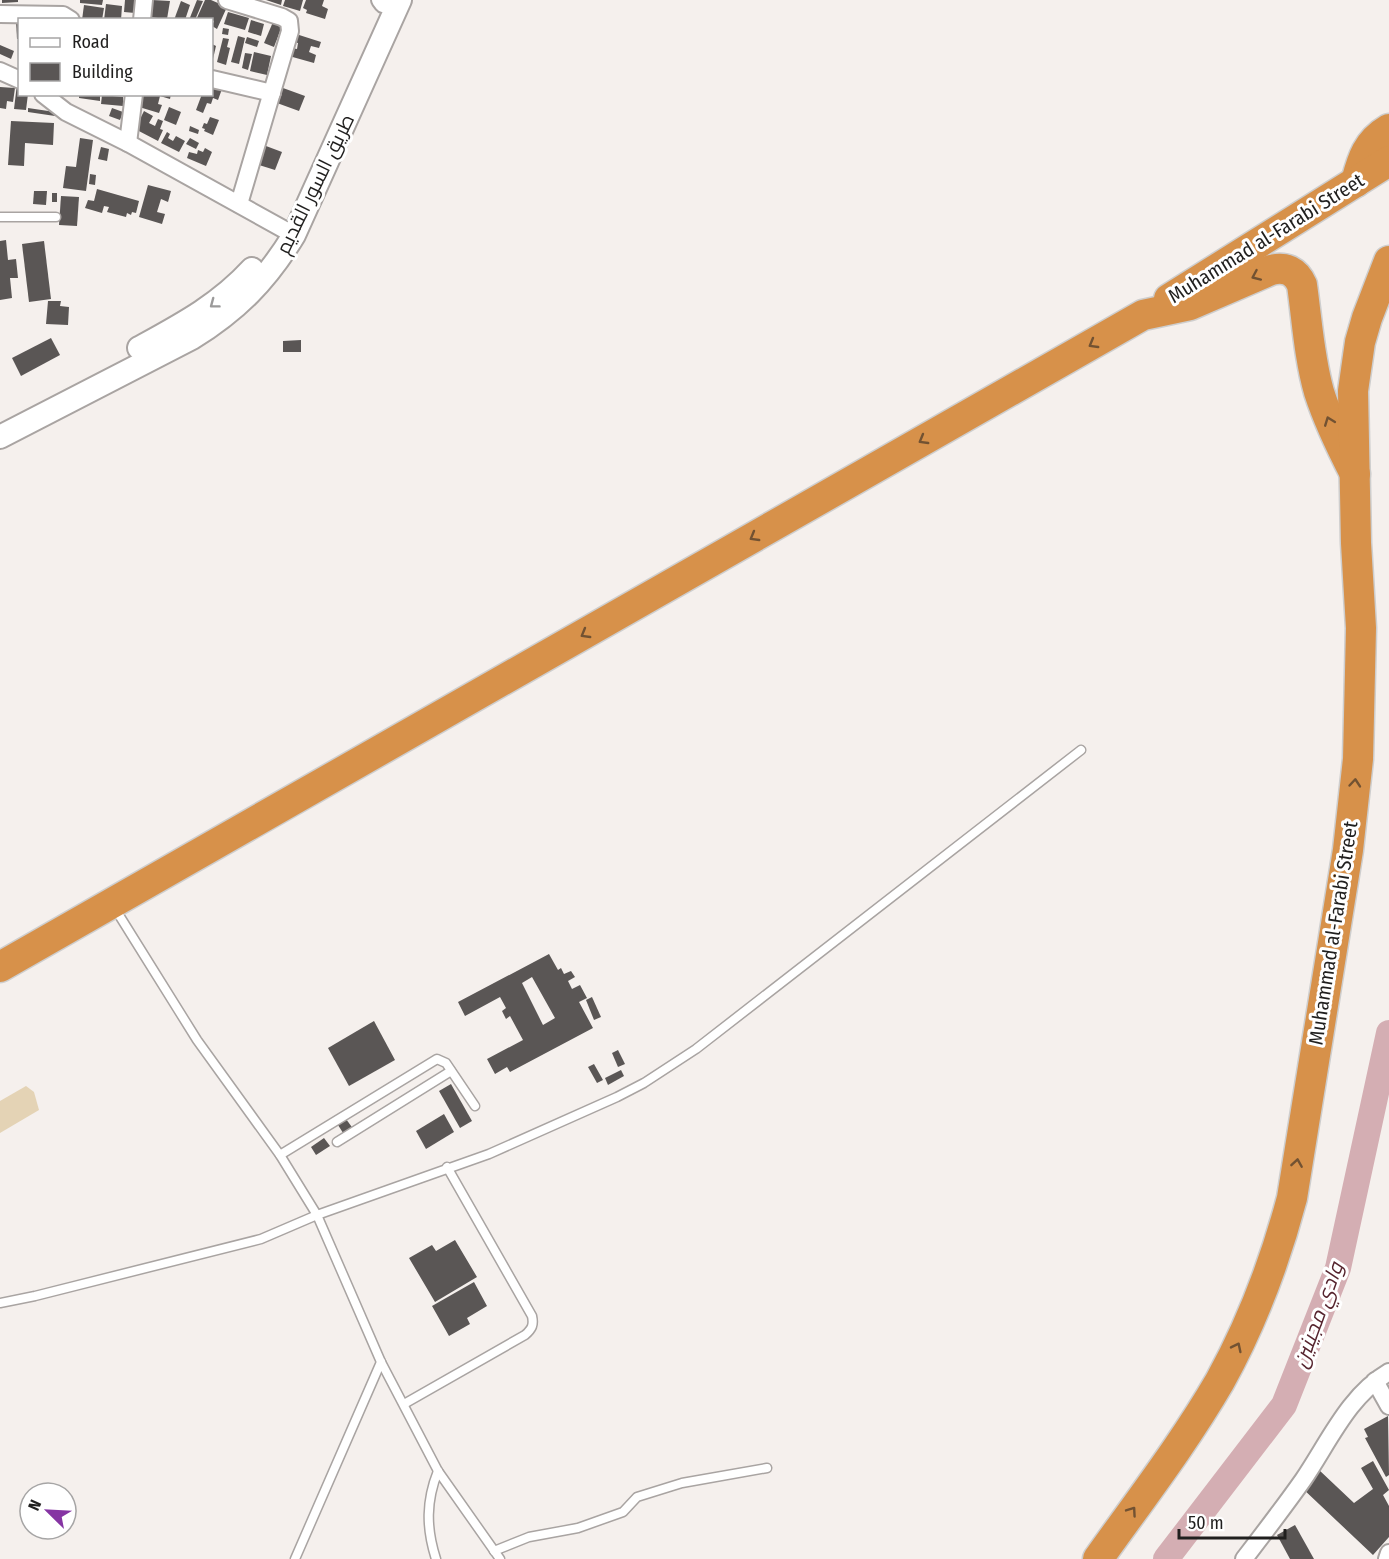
<svg xmlns="http://www.w3.org/2000/svg" width="1389" height="1559" font-family="'Fira Sans Condensed',Cairo,sans-serif">
<style>
.green{fill:#e4d3b5}
.lines{fill:none;stroke-linecap:round;stroke-linejoin:round}
.river{stroke:#d4aeb3;stroke-width:26}
.building{fill:#5a5655;fill-rule:evenodd}
.lane-casing{stroke:#a9a4a2;stroke-width:11}
.street-casing{stroke:#a9a4a2;stroke-width:20}
.secondary-casing{stroke:#a9a4a2;stroke-width:26}
.highway-casing{stroke:#cecece;stroke-width:33}
.lane{stroke:#fff;stroke-width:8}
.street{stroke:#fff;stroke-width:16}
.secondary{stroke:#fff;stroke-width:22}
.highway{stroke:#d7914a;stroke-width:30}
.oneway{stroke:#725232}
.oneway2{stroke:#9b9a9a}
.labels{text-anchor:middle;dominant-baseline:central;stroke-width:6;stroke-linejoin:round;paint-order:stroke}
.street-label{font-size:20px;fill:#201f1e;stroke:#fff}
.water-label{font-size:21px;font-style:italic;fill:#56242e;stroke:#fff}
</style>
<rect width="100%" height="100%" fill="#f5f0ed"/>
<path class="green" d="M26,1086L34,1092L39,1110L0,1133V1101Z"/>
<g class="lines">
<path class="river" d="M1166,1559L1284,1405L1338,1268L1389,1033"/>
</g>
<g class="building">
<path d="M2,0H18V2L2,3Z"/>
<path d="M80,0H103L102,5L80,3Z"/>
<path d="M125,0H136L135,13L124,12Z"/>
<path d="M152,0L170,1L167,19L149,17Z"/>
<path d="M197,0L203,1L195,20H189Z"/>
<path d="M205,0H211L227,7L217,29L212,26L214,21L212,20L207,18L206,20H196Z"/>
<path d="M266,0H282L281,5Z"/>
<path d="M285,0H303L300,11L283,6Z"/>
<path d="M306,0H324L322,6L328,9L325,19L306,13L307,10L303,8Z"/>
<path d="M181,1L190,5L185,20H174Z"/>
<path d="M106,4L122,6L121,20H104Z"/>
<path d="M84,5L104,8L102,20H82Z"/>
<path d="M228,12L249,18L245,30L224,24Z"/>
<path d="M16,20H20V39H17Z"/>
<path d="M251,20L264,24L261,36L248,32Z"/>
<path d="M273,22L282,26L274,47L264,43Z"/>
<path d="M223,28L229,29L228,35L222,34Z"/>
<path d="M296,34L321,42L319,48L311,46L309,52L316,55L314,63L289,56L292,48L297,49L298,43L294,42Z"/>
<path d="M238,36L245,38L239,64L231,62Z"/>
<path d="M247,37L259,41L257,47L245,43Z"/>
<path d="M223,38L229,39L227,47L230,48L226,65L217,62Z"/>
<path d="M212,44L216,46L212,63Z"/>
<path d="M0,45L14,51L11,59L0,54Z"/>
<path d="M254,52L271,56L267,75L250,71Z"/>
<path d="M245,53L252,54L248,70L242,68Z"/>
<path d="M17,84H20V94H28L26,110L14,109Z"/>
<path d="M212,85L222,89L218,100L213,98L211,104L207,103L203,113L196,110L202,94H212Z"/>
<path d="M0,87L15,88L13,102L7,101L6,109L0,108Z"/>
<path d="M283,88L305,96L299,111L277,103Z"/>
<path d="M79,94H100V101L79,98Z"/>
<path d="M144,94L160,96L161,94H171L170,99L160,96L158,104L162,105L159,113L139,107Z"/>
<path d="M102,95L123,97V106L101,104Z"/>
<path d="M169,107L181,112L176,125L164,120Z"/>
<path d="M28,108L55,112V116L28,112Z"/>
<path d="M112,108L123,112L120,120L109,116Z"/>
<path d="M144,111L153,116L149,123L155,126L158,119L163,121L160,129L163,130L158,141L135,129Z"/>
<path d="M210,117L219,120L213,135L204,131L205,129L202,128L204,123L207,124Z"/>
<path d="M11,121L54,123L53,145L25,143L24,166L8,165Z"/>
<path d="M190,126L199,130L198,134L189,131Z"/>
<path d="M167,132L170,134L168,138L173,141L176,136L185,141L179,152L161,143Z"/>
<path d="M80,138L93,140L86,191L63,188L66,166L76,167Z"/>
<path d="M190,138L199,143L196,149L186,144Z"/>
<path d="M266,146L282,152L275,170L259,165Z"/>
<path d="M101,147L109,149L107,161L98,159Z"/>
<path d="M205,148L212,152L206,166L187,158L189,152L197,154L198,150L203,152Z"/>
<path d="M90,174L96,175L95,185L89,184Z"/>
<path d="M148,185L171,191L168,202L161,199L157,212L165,214L162,224L139,217Z"/>
<path d="M97,189L139,201L136,213L132,212L131,215L127,213L126,217L107,212L109,207L104,206L102,213L85,208L88,200L94,201Z"/>
<path d="M34,191H47L46,205L33,204Z"/>
<rect x="52" y="193" width="5" height="9"/>
<path d="M61,196L79,197L77,226L59,225Z"/>
<path d="M6,240L8,260L16,259L18,278H10L12,298L0,300V241Z"/>
<path d="M44,241L51,299L29,302L22,244Z"/>
<path d="M48,301H61L60,306L69,307L68,325L46,324Z"/>
<path d="M51,338L60,355L21,376L12,358Z"/>
<path d="M301,340V352H283V341Z"/>
<path d="M549,954L558,970L561,968L564,974L571,971L575,977L568,981L572,989L580,985L587,998L579,1002L593,1028L510,1072L507,1067L495,1074L487,1059L523,1040L510,1016L506,1019L502,1011L506,1008L500,997L465,1016L458,1002ZM532,977L555,1018L543,1025L522,983Z"/>
<path d="M592,997L601,1017L594,1020L586,1000Z"/>
<path d="M374,1021L395,1060L349,1086L328,1048Z"/>
<path d="M618,1050L625,1064L618,1067L612,1053Z"/>
<path d="M594,1064L603,1080L597,1083L588,1067Z"/>
<path d="M621,1070L624,1076L608,1085L605,1078Z"/>
<path d="M451,1084L472,1121L460,1128L439,1091Z"/>
<path d="M444,1114L454,1132L426,1149L416,1131Z"/>
<path d="M346,1119L354,1130L345,1136L338,1125Z"/>
<path d="M324,1138L330,1146L316,1155L311,1147Z"/>
<path d="M455,1240L477,1277L435,1302L409,1258L432,1245L436,1251Z"/>
<path d="M474,1282L487,1306L467,1318L470,1324L449,1336L432,1306Z"/>
<path d="M1388,1416L1389,1475L1386,1477L1365,1438L1368,1437L1364,1429Z"/>
<path d="M1373,1461L1389,1490L1383,1495L1389,1506V1537L1373,1555L1301,1487L1318,1469L1354,1503L1373,1489L1361,1468Z"/>
<path d="M1295,1525L1314,1559H1290L1277,1535Z"/>
</g>
<g class="lines">
<defs>
<g id="lane">
<path d="M0,217H56"/>
<path d="M114,907L197,1040L280,1155L317,1215L381,1362L438,1471L500,1559"/>
<path d="M337,1142L451,1071"/>
<path d="M280,1155L437,1059L446,1063L475,1106"/>
<path d="M0,1303L35,1296L261,1239L317,1215L489,1154L617,1097L644,1083L696,1049L1081,750"/>
<path d="M404,1404L525,1335C532,1329 534,1325 532,1316L447,1167"/>
<path d="M494,1551L529,1537L578,1528L623,1512L637,1497L682,1483L767,1468"/>
<path d="M295,1559L381,1362"/>
<path d="M436,1559C426,1528 426,1501 438,1471"/>
</g>
<g id="street">
<path d="M227,0L282,17L289,21L290,31L239,204"/>
<path d="M380,0L383,4"/>
<path d="M0,14L63,15L71,20"/>
<path d="M142,20L144,0"/>
<path d="M0,71L20,80"/>
<path d="M212,79L272,93"/>
<path d="M43,94L66,112L128,143L294,235"/>
<path d="M128,143L134,94"/>
<path d="M1375,1381L1389,1406"/>
<path d="M1244,1559C1264,1533 1284,1507 1303,1480C1329,1442 1348,1396 1389,1372"/>
<path d="M1387,1559L1389,1553"/>
</g>
<g id="secondary">
<path d="M139,348C181,325 219,305 252,269"/>
<path d="M0,437L192,338C237,310 266,281 294,235L400,0"/>
</g>
<g id="highway">
<path d="M1356,182C1362,159 1367,142 1389,129"/>
<path d="M1169,299L1389,161"/>
<path d="M0,967L1143,315L1190,305L1271,270C1285,266 1296,271 1302,285C1307,320 1309,357 1319,392C1328,420 1341,447 1355,474"/>
<path d="M1098,1559C1140,1500 1184,1443 1220,1381C1252,1323 1275,1262 1292,1198L1348,850L1358,759L1361,628L1356,543L1353,391L1360,342L1367,318L1389,261"/>
</g>
</defs>
<use href="#lane" class="lane-casing"/>
<use href="#street" class="street-casing"/>
<use href="#secondary" class="secondary-casing"/>
<use href="#highway" class="highway-casing"/>
<use href="#lane" class="lane"/>
<use href="#street" class="street"/>
<use href="#secondary" class="secondary"/>
<use href="#highway" class="highway"/>
</g>
<defs><path id="oneway-chevron" d="M-2-3.5L2.5 0L-2 3.5" fill="none" stroke-width="1.6" stroke-linecap="round" stroke-linejoin="round" transform="scale(1.5)"/></defs>
<g class="oneway">
<use href="#oneway-chevron" transform="translate(1256 276) rotate(156)"/>
<use href="#oneway-chevron" transform="translate(1093 344) rotate(150)"/>
<use href="#oneway-chevron" transform="translate(1329 421) rotate(-111)"/>
<use href="#oneway-chevron" transform="translate(923 440) rotate(150)"/>
<use href="#oneway-chevron" transform="translate(754 537) rotate(150)"/>
<use href="#oneway-chevron" transform="translate(585 634) rotate(150)"/>
<use href="#oneway-chevron" transform="translate(1355 783) rotate(-85)"/>
<use href="#oneway-chevron" transform="translate(1297 1163) rotate(-81)"/>
<use href="#oneway-chevron" transform="translate(1237 1347) rotate(-64)"/>
<use href="#oneway-chevron" transform="translate(1132 1511) rotate(-55)"/>
</g>
<use class="oneway2" href="#oneway-chevron" transform="translate(214 304) rotate(143)"/>
<g class="labels">
<g class="street-label">
<text transform="translate(315 184) rotate(-64)">طريق السور القديم</text>
<text transform="translate(1266 238) rotate(-32)">Muhammad al-Farabi Street</text>
<text transform="translate(1333 933) rotate(-81)">Muhammad al-Farabi Street</text>
</g>
<g class="water-label">
<text transform="translate(1318 1315) rotate(-70)">وادي مجينين</text>
</g>
</g>
<rect x="18" y="18" width="195" height="78" fill="#ffffff" stroke="#a6a5a5" stroke-width="1.5"/>
<rect x="30" y="38" width="30" height="9" fill="#ffffff" stroke="#a6a5a5" stroke-width="1.5"/>
<text x="72" y="48" font-size="18" fill="#201f1e">Road</text>
<rect x="30" y="63" width="30" height="18" fill="#5a5655" stroke="#a6a5a5" stroke-width="1.5"/>
<text x="72" y="78" font-size="18" fill="#201f1e">Building</text>
<g transform="translate(48 1511) rotate(294)"><circle r="28" fill="#ffffff" stroke="#a6a5a5" stroke-width="1.5"/>
<path d="M0-4.5L10 22L0 15L-10 22Z" fill="#8634a3"/>
<text y="-9" font-size="16" font-weight="bold" text-anchor="middle" fill="#201f1e">N</text>
</g>
<path d="M1179 1529v9h106v-9" fill="none" stroke="#201f1e" stroke-width="3"/>
<text x="1188" y="1529" font-size="18" fill="#201f1e" stroke="#ffffff" stroke-width="4.5" paint-order="stroke">50 m</text>
</svg>
